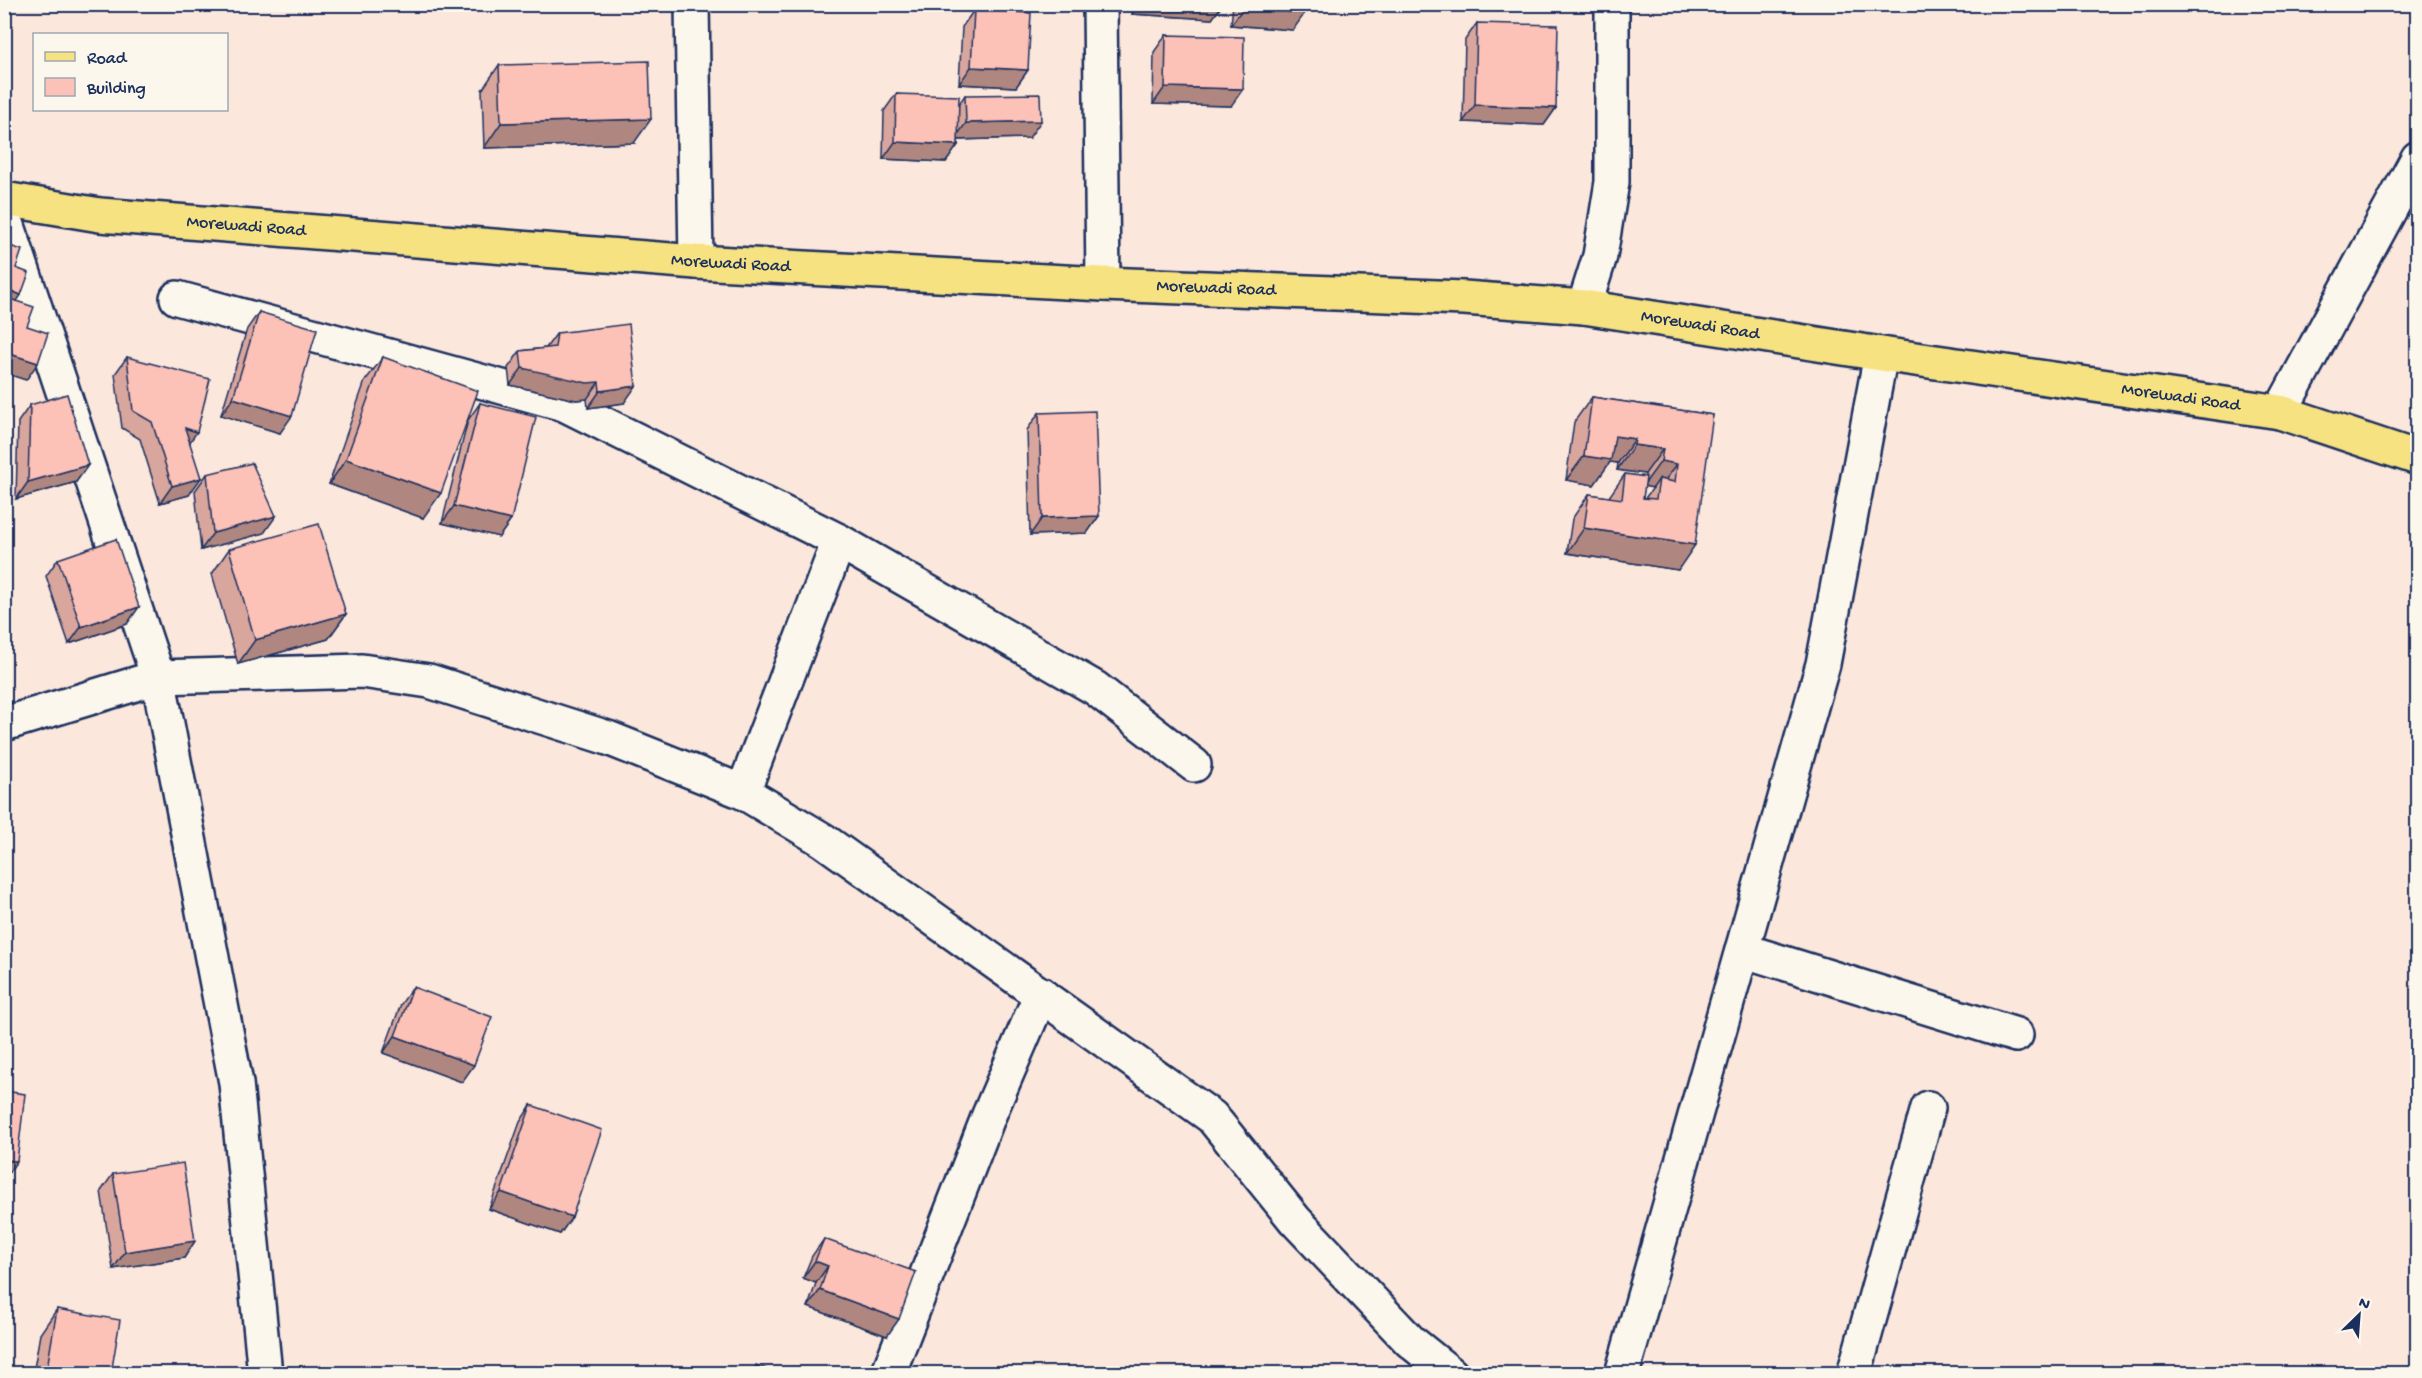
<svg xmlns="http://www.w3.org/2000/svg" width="2422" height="1378" font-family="'Gochi Hand',sans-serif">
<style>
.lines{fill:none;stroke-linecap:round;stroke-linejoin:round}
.minor-casing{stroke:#1b2f5e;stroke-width:38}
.major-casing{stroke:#1b2f5e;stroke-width:38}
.minor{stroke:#fbf7ec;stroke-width:33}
.major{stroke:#f7e281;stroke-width:33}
.wall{fill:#d9a69d;stroke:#1b2f5e;stroke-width:1.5;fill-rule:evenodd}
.shaded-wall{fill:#b08780;stroke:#1b2f5e;stroke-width:1.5}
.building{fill:#fcc1b7;stroke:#1b2f5e;stroke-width:1.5}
.labels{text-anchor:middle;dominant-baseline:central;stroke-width:4.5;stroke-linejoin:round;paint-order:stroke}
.street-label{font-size:18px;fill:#1b2f5e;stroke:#fbf7ec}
</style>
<rect width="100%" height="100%" fill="#fbe7dc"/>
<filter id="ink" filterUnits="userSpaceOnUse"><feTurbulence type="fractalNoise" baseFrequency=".0167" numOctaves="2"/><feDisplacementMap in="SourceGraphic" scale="12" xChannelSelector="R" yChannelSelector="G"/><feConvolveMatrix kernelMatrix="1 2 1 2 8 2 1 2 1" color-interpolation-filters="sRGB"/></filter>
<g filter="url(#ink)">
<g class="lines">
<defs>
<g id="minor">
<path d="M692,4L696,262"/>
<path d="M1100,4L1103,284"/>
<path d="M4,214L158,677L236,1083L265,1374"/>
<path d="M177,298L564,404L839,541L1095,688L1194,765"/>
<path d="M1584,307L1600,256L1612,182V4"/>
<path d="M2280,412L2418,158"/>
<path d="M4,724L158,677L362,671L429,681L608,738L743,792L823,840L1212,1117L1295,1220L1410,1341L1451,1374"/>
<path d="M743,792L839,541"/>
<path d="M1742,950L2016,1035"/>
<path d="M888,1374L989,1115L1041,994"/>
<path d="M1622,1374L1823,664L1881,354"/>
<path d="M1854,1374L1928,1108"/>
</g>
<g id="major">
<path id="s1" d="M4,199L100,215L696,262L1103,284L1464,298L1584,307L1881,354L2280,412L2418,458"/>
</g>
</defs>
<use href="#minor" class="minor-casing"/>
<use href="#major" class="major-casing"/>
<use href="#minor" class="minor"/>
<use href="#major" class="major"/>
</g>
<g class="wall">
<path d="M1133,4H1223L1212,19L1132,14Z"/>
<path d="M1233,4H1305L1293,30L1231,25Z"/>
<path d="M974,10L1028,70L1016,87L959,84L962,27Z"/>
<path d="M1477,23L1556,108L1544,125L1463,122L1465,40Z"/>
<path d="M1166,35L1231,106L1153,104L1154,52Z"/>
<path d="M499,65L634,143L484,148L482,90Z"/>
<path d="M896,94L959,104L965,95L1029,138L958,140V145L946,162L883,159L884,111Z"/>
<path d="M259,312L280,433L221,415L247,329Z"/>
<path d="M557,333L624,403L588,408L587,399L576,400L510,385L508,368L520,351L546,348Z"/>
<path d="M127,357L190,442L189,495L160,503L140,439L122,428L115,374Z"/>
<path d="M383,357L423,518L329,484L365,381Z"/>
<path d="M1592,397L1713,415L1678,570L1567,553L1572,519L1589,494L1609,497L1625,474L1645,477V474L1617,470L1618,463L1610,462L1594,485L1566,480L1574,422ZM1644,486L1653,488L1645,498H1643Z"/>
<path d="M480,403L511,520L499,537L442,523L468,420Z"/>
<path d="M30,405L88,465L76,482L16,499L18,422Z"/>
<path d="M1039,413L1099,516L1087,533L1030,535L1027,430Z"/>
<path d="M207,474L264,533L201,550L195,491Z"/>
<path d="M229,549L346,614L328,639L238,664L212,574Z"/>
<path d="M58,559L127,624L69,644L46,576Z"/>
<path d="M413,987L462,1082L383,1053L401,1004Z"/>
<path d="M531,1105L572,1217L560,1234L489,1209L520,1122Z"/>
<path d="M113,1174L195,1241L184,1258L113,1269L101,1191Z"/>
<path d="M824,1239L887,1336L808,1307L816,1283L803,1278L812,1256Z"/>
<path d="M57,1309L111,1374H33L40,1334Z"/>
</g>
<g class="shaded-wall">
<path d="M978,4H1035V6Z"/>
<path d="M1138,4H1223L1212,19L1132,14Z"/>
<path d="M1243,8L1305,13L1293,30L1231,25Z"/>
<path d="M971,67L1028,70L1016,87L959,84Z"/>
<path d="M1165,87L1243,89L1231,106L1153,104Z"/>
<path d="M1475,105L1556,108L1544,125L1463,122Z"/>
<path d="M651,119L634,143L484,148L501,123Z"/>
<path d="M1041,121L1029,138L954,140L966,123Z"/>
<path d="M895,142L958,145L946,162L883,159Z"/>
<path d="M9,290L21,295L10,312L4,297Z"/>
<path d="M4,352L38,363L26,380L4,373Z"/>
<path d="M522,368L599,382L587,399L576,400L510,385Z"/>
<path d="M636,386L624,403L588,408L600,391Z"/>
<path d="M233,398L292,416L280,433L221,415Z"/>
<path d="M185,428L197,432L185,449Z"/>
<path d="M1615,436L1635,439L1618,463L1610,462L1594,485L1566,480L1584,456Z"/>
<path d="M1634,445L1663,449L1645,474L1617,470Z"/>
<path d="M346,459L441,493L423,518L329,484Z"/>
<path d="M1661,461L1677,464L1659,489V479L1653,488L1643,486Z"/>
<path d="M88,465L76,482L16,499L28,482Z"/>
<path d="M201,478L189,495L160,503L172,486Z"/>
<path d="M454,506L511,520L499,537L442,523Z"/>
<path d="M276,516L264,533L201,550L213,533Z"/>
<path d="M1099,516L1087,533L1030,535L1042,518Z"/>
<path d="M1584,528L1695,545L1678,570L1567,553Z"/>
<path d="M139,607L127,624L69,644L81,627Z"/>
<path d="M346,614L328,639L238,664L255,640Z"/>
<path d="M395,1036L474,1065L462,1082L383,1053Z"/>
<path d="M4,1160L17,1161L5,1178H4Z"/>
<path d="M501,1192L572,1217L560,1234L489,1209Z"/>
<path d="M195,1241L184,1258L113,1269L125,1252Z"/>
<path d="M815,1261L828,1266L816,1283L803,1278Z"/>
<path d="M820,1290L899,1319L887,1336L808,1307Z"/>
</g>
<g class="building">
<path d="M1244,4H1305V13L1243,8Z"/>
<path d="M974,10L1031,13L1028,70L971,67Z"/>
<path d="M1477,23L1558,25L1556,108L1475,105Z"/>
<path d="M1166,35L1244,37L1243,89L1165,87Z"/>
<path d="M649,61L651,119L501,123L499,65Z"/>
<path d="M896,94L959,96L958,145L895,142Z"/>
<path d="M1040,94L1041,121L966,123L965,95Z"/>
<path d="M4,244L22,250L16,268L29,273L21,295L9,290L7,298L34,307L27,326L48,333L38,363L4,352Z"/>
<path d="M259,312L317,329L292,416L233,398Z"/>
<path d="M629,324L636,386L600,391L599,382L587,383L522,368L520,351L555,347L557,333Z"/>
<path d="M127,357L210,379L197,432L185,428L201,478L172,486L152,422L133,411Z"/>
<path d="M383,357L478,391L441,493L346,459Z"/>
<path d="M4,384L9,385L4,404Z"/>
<path d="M67,394L88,465L28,482L30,405Z"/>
<path d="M1592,397L1713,415L1695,545L1584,528L1589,494L1622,499L1625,474L1646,477L1643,498L1656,499L1659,479L1675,482L1677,464L1661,461L1663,449L1634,445L1635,439L1615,436L1611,460L1584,456Z"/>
<path d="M480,403L536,417L511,520L454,506Z"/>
<path d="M1095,411L1099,516L1042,518L1039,413Z"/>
<path d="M252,463L276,516L213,533L207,474Z"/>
<path d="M319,524L346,614L255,640L229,549Z"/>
<path d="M116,539L139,607L81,627L58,559Z"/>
<path d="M413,987L492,1017L474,1065L395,1036Z"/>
<path d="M4,1091L25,1094L17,1161L4,1160Z"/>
<path d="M531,1105L602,1130L572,1217L501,1192Z"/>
<path d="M183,1163L195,1241L125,1252L113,1174Z"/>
<path d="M824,1239L916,1272L899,1319L820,1290L828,1266L815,1261Z"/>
<path d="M57,1309L120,1320L111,1374H46Z"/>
<path d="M756,1365L779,1374H753Z"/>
</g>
</g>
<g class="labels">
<g class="street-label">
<text stroke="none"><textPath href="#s1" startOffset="244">Morewadi Road</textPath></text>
<text stroke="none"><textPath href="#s1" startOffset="730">Morewadi Road</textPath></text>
<text stroke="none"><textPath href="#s1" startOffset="1216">Morewadi Road</textPath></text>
<text stroke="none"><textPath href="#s1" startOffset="1702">Morewadi Road</textPath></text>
<text stroke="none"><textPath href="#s1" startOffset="2188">Morewadi Road</textPath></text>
</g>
</g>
<rect width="2422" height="1378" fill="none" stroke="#fbf7ec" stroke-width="24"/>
<rect x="12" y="12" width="2398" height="1354" fill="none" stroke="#1b2f5e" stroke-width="2" filter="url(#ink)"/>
<rect x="33" y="33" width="195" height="78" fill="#fbf7ec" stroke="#a1a7b3" stroke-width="1.5"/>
<rect x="45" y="52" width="30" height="9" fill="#f7e281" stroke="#a1a7b3" stroke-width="1.5"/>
<text x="87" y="63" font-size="18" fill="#1b2f5e">Road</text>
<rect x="45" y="78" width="30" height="18" fill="#fcc1b7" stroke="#a1a7b3" stroke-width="1.5"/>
<text x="87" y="93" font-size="18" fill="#1b2f5e">Building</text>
<g transform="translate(2359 1315) rotate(25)" stroke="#fbf7ec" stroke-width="4.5" paint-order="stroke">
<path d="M0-4.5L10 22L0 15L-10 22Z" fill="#1b2f5e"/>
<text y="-9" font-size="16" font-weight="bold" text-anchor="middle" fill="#1b2f5e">N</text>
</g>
</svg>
